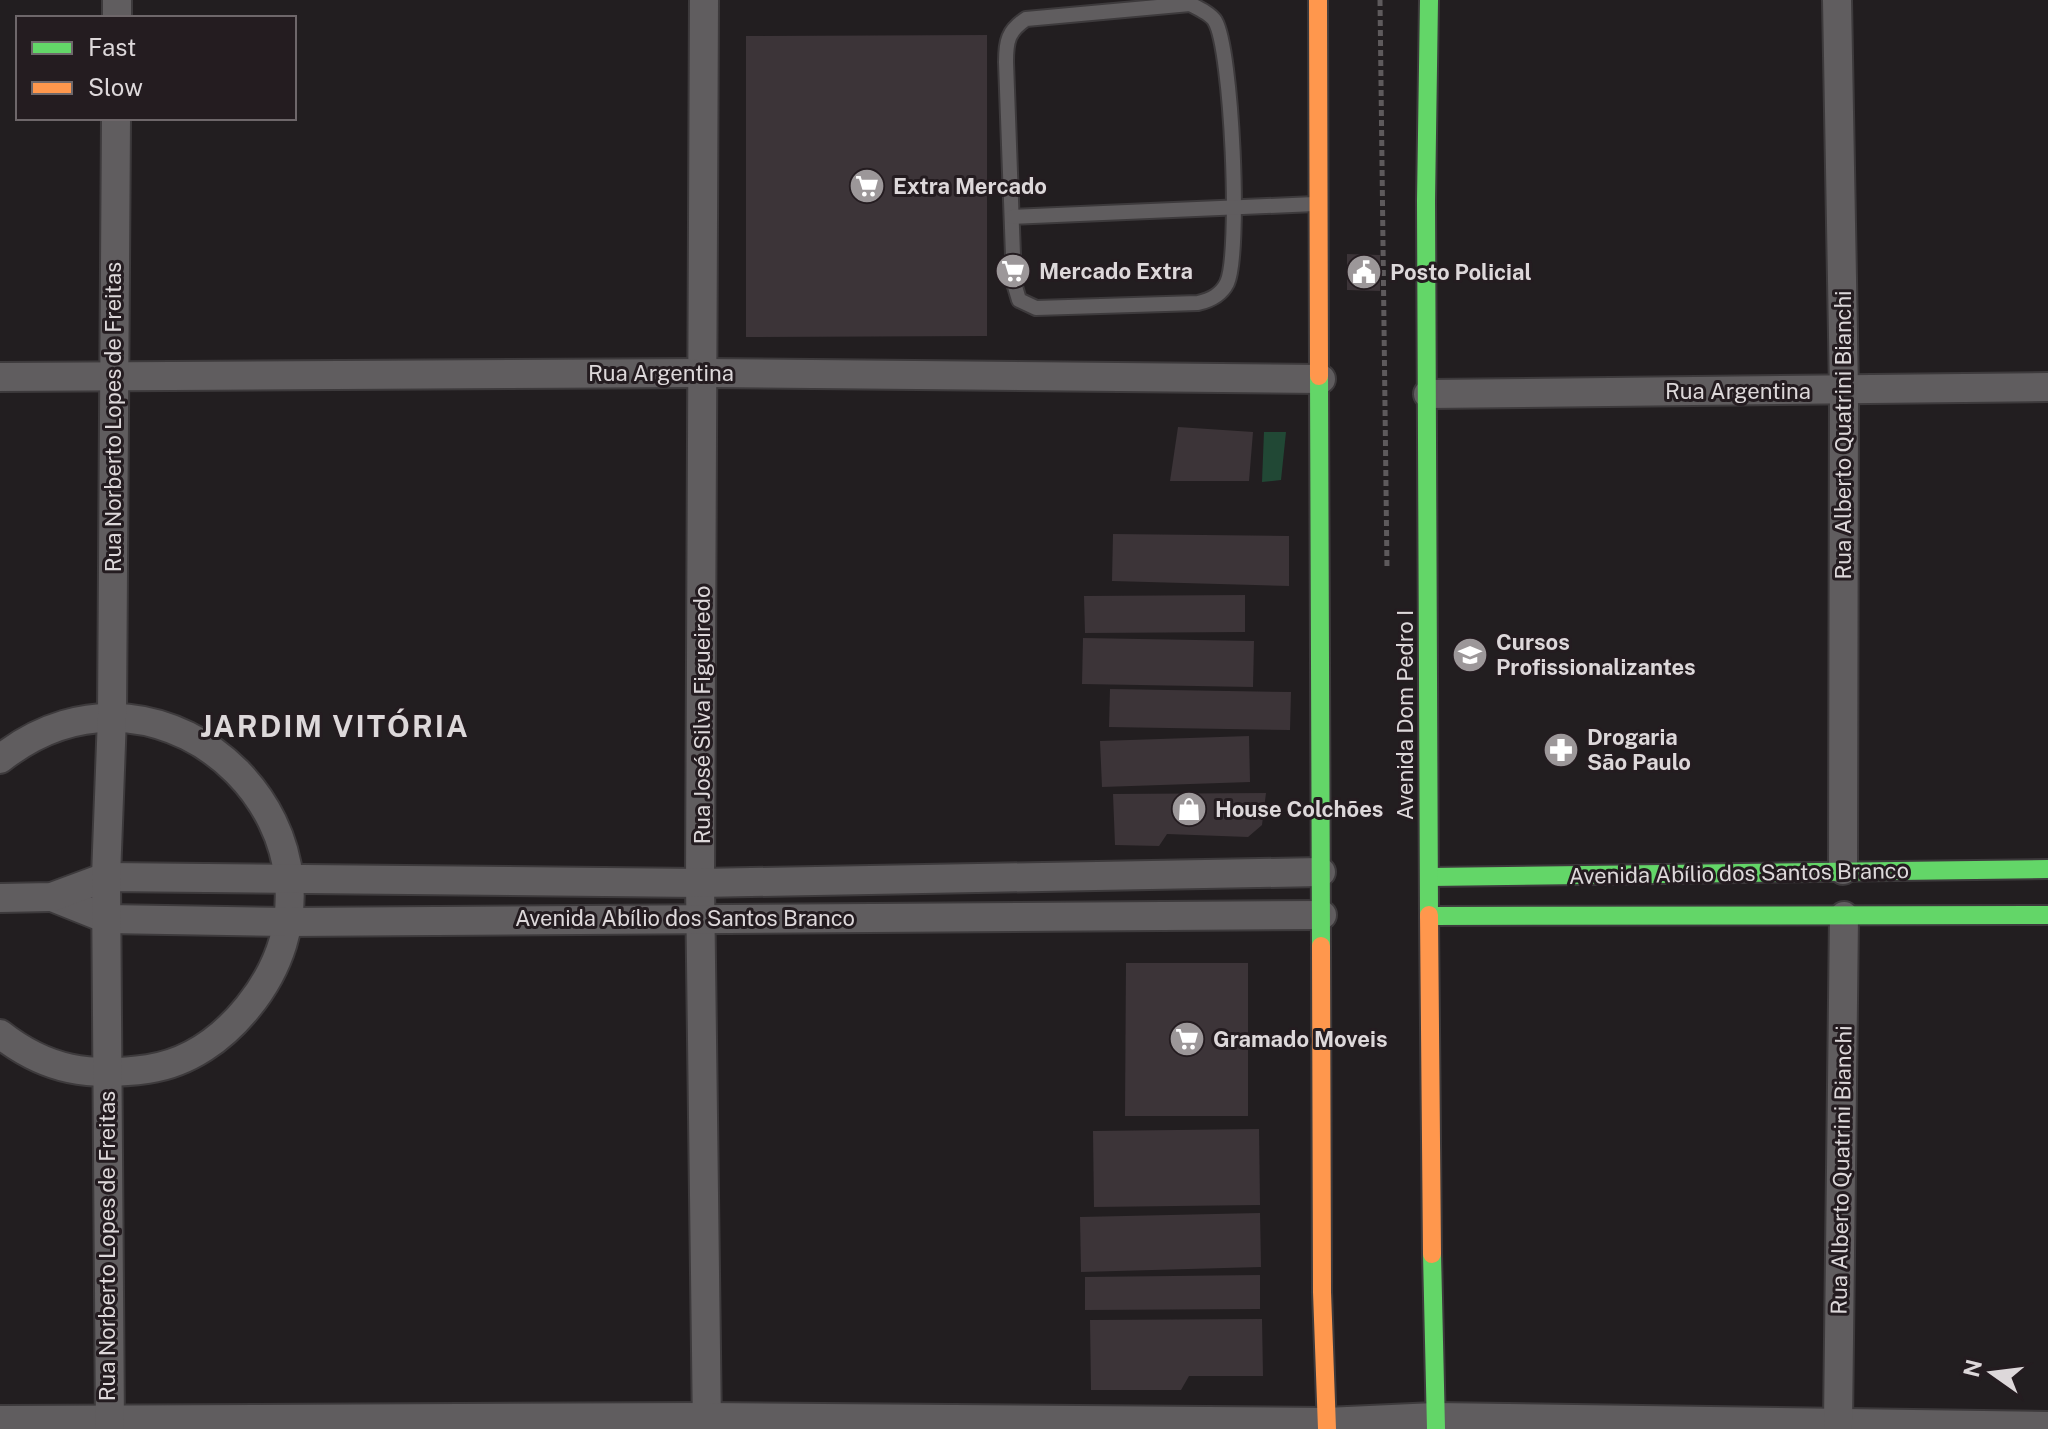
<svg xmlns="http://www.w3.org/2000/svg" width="2048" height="1429" font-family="'Public Sans',sans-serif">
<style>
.water{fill:#214835}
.building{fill:#3c3438}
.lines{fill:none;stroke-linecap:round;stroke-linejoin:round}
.lane-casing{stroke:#3d3a3c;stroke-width:18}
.street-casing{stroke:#3d3a3c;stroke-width:32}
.fast-casing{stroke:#3d3a3c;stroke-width:22}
.slow-casing{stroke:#3d3a3c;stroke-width:22}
.path{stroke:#5e5a5c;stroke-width:5;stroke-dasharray:6 4;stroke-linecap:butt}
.lane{stroke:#605d5f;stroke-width:14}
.street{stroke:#605d5f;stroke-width:28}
.fast{stroke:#63d668;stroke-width:18}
.slow{stroke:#ff974d;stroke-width:18}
.labels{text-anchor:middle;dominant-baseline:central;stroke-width:6;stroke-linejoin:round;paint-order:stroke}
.poi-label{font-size:22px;font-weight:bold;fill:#ddd8da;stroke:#241c20;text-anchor:start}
.street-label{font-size:22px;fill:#ddd8da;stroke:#241c20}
.district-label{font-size:30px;font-weight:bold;letter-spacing:2px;fill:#ddd8da;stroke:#241c20}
</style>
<rect width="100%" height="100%" fill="#221e20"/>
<path class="water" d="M1264,432H1286L1281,480L1262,482Z"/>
<g class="building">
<path d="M987,35V336L746,337V36Z"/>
<path d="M1347,254L1380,255V291L1347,290Z"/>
<path d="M1178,427L1253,432L1249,481H1170Z"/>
<path d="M1113,534L1289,536V586L1112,581Z"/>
<path d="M1245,595V632L1085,633L1084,596Z"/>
<path d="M1083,638L1254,641L1253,687L1082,684Z"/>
<path d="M1110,689L1291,692L1290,730L1109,727Z"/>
<path d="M1249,736L1250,782L1102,787L1100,741Z"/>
<path d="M1266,793L1262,825L1248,837L1167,834L1159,846L1115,845L1113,794Z"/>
<path d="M1126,963H1248V1116H1125Z"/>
<path d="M1259,1129L1260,1205L1094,1207L1093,1131Z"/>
<path d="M1260,1213L1261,1267L1081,1272L1080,1217Z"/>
<path d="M1260,1275V1309L1085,1310V1277Z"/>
<path d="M1262,1319L1263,1376H1189L1181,1390H1091L1090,1320Z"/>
</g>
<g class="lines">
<defs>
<g id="lane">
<path d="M1190,4C1198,8 1211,14 1215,21C1232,49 1241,253 1227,283C1221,295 1211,300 1198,303L1036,308L1019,300L1014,283L1006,62C1006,41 1008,31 1026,19Z"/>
<path d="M1012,217L1315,204"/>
</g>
<g id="street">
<path d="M704,0L700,883L707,1429"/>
<path d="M1837,0L1844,391L1843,870"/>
<path d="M117,18V0"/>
<path d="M0,377L705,373L1321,379"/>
<path d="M1428,394L2048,387"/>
<path d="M0,759C168,626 381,843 248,1007C223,1038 189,1063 148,1069C90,1077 47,1071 0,1034"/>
<path d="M52,897L107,919L288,922L1322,915"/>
<path d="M0,898L52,897L106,877L700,883L1321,872"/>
<path d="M0,1420L705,1417L1326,1422L1435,1417L2048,1426"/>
<path d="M1838,1424L1844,916"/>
<path d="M110,1429L106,877L112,717L116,118"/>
</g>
<g id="fast">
<path d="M1319,376L1321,946"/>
<path d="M1429,877L2048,869"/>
<path d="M1429,915L1426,201L1429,0"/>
<path d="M1429,916L2048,915"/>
<path d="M1432,1254L1436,1429"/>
</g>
<g id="slow">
<path d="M1318,0L1319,376"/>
<path d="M1429,915L1432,1254"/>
<path d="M1321,946L1322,1292L1327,1429"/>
</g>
</defs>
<use href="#lane" class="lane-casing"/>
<use href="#street" class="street-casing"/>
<use href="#fast" class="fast-casing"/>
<use href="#slow" class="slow-casing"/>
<path class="path" d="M1380,0L1387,568"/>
<use href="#lane" class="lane"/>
<use href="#street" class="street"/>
<use href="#fast" class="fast"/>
<use href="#slow" class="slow"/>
</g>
<defs>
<symbol id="supermarket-disc" viewBox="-11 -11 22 22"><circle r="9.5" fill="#9c9799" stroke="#241c20"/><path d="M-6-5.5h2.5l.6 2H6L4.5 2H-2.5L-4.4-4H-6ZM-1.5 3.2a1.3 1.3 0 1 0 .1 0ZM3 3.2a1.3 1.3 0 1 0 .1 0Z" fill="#fff"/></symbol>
<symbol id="civic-disc" viewBox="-11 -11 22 22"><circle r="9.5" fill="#9c9799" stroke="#241c20"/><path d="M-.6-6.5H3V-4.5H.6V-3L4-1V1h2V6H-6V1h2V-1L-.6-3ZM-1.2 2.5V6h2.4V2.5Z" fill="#fff"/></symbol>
<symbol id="university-disc" viewBox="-11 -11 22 22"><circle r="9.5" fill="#9c9799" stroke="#241c20"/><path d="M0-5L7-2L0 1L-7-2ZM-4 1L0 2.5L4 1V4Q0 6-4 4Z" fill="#fff"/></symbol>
<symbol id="pharmacy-disc" viewBox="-11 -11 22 22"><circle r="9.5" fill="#9c9799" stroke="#241c20"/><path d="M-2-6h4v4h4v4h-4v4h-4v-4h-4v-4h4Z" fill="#fff"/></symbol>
<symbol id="shop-disc" viewBox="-11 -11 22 22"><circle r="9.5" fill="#9c9799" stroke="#241c20"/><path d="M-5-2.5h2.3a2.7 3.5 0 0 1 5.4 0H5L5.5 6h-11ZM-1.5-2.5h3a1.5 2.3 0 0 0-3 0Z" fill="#fff"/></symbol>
</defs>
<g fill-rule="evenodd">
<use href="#supermarket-disc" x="847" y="166" width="40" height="40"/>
<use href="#supermarket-disc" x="993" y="251" width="40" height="40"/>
<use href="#civic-disc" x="1344" y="252" width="40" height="40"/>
<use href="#university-disc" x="1450" y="635" width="40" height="40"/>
<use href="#pharmacy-disc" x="1541" y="730" width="40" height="40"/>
<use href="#shop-disc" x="1169" y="789" width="40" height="40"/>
<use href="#supermarket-disc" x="1167" y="1019" width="40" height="40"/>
</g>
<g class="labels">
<g class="poi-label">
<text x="893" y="186">Extra Mercado</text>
<text x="1039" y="271">Mercado Extra</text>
<text x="1390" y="272">Posto Policial</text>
<text x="1496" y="642">Cursos<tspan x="1496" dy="25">Profissionalizantes</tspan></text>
<text x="1587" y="737">Drogaria<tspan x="1587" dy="25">São Paulo</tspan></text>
<text x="1215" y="809">House Colchões</text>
<text x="1213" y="1039">Gramado Moveis</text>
</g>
<g class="street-label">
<text x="661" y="373">Rua Argentina</text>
<text x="1738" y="391">Rua Argentina</text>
<text transform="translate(113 417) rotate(-90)">Rua Norberto Lopes de Freitas</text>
<text transform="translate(1843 435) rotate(-90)">Rua Alberto Quatrini Bianchi</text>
<text transform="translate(702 715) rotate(-90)">Rua José Silva Figueiredo</text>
<text transform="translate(1405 715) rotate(-90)">Avenida Dom Pedro I</text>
<text transform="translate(1739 873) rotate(-1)">Avenida Abílio dos Santos Branco</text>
<text x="685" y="918">Avenida Abílio dos Santos Branco</text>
<text transform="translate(1841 1170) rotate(-89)">Rua Alberto Quatrini Bianchi</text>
<text transform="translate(107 1246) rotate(-90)">Rua Norberto Lopes de Freitas</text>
</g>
<g class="district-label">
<text x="335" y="726">JARDIM VITÓRIA</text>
</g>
</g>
<rect x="16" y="16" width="280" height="104" fill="#241c20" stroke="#6e676a" stroke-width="2"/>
<rect x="32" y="42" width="40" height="12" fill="#63d668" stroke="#6e676a" stroke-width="2"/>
<text x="88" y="56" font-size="24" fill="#ddd8da">Fast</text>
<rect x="32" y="82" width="40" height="12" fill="#ff974d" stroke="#6e676a" stroke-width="2"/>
<text x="88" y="96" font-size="24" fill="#ddd8da">Slow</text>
<g transform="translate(1992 1373) rotate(284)" stroke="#241c20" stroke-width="6" paint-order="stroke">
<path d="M0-6L14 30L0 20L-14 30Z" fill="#ddd8da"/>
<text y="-12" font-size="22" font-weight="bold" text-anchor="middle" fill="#ddd8da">N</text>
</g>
</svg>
